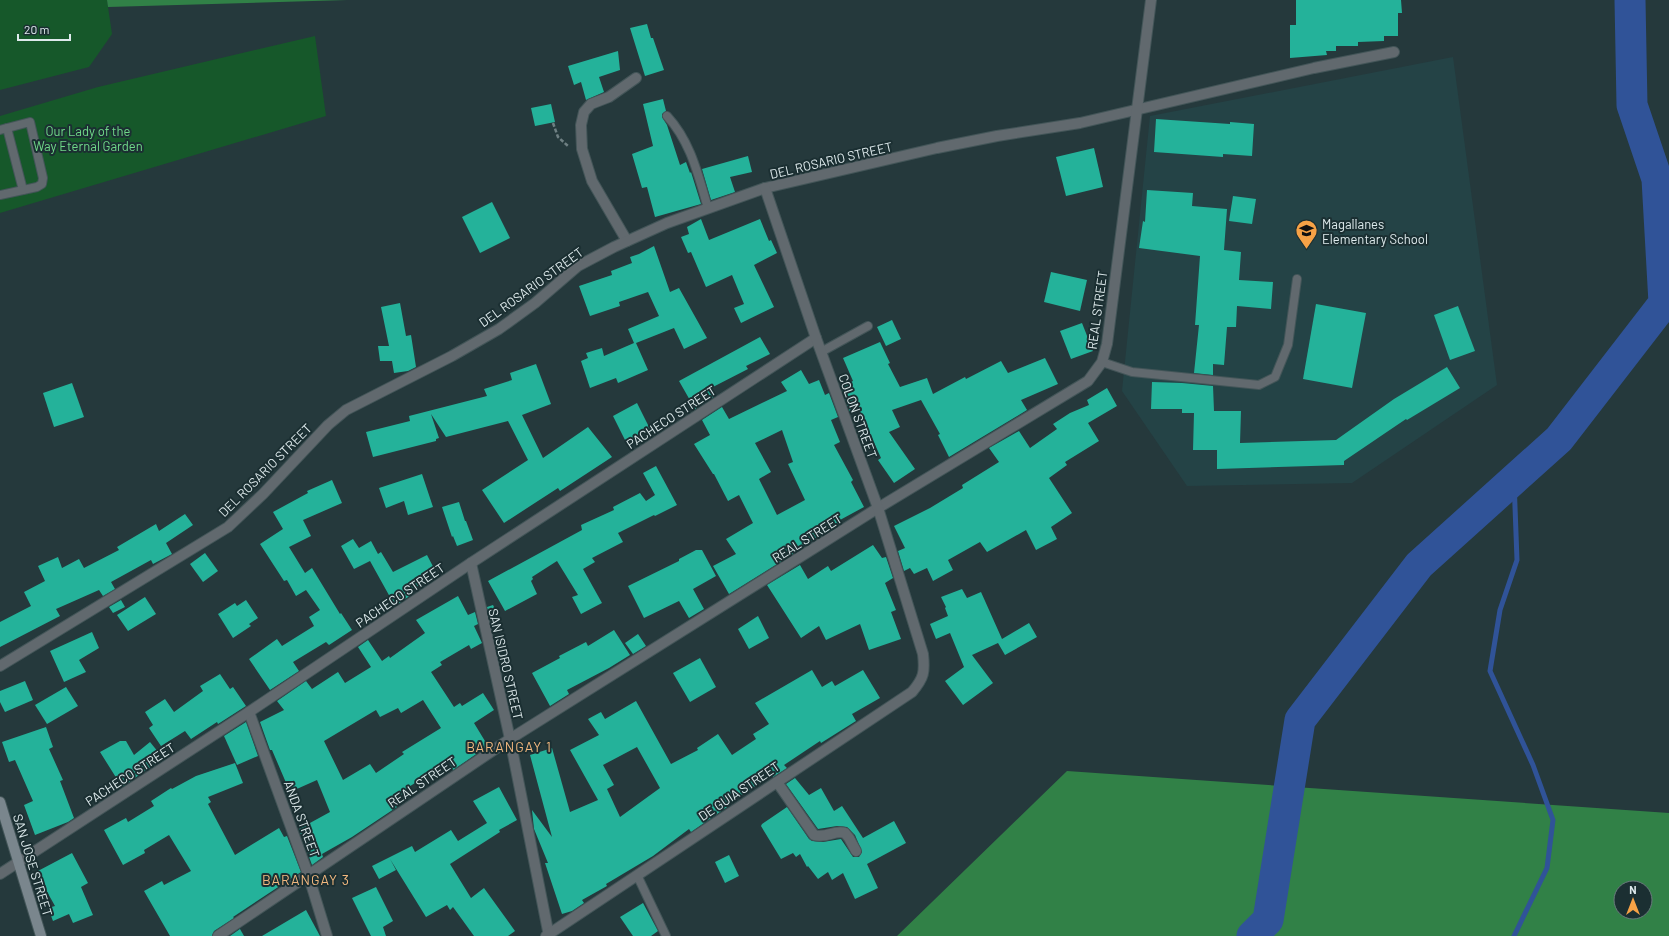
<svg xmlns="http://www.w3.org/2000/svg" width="1669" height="936" font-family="Barlow,sans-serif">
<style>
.built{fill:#244346}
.green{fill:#16582a}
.forest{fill:#318147;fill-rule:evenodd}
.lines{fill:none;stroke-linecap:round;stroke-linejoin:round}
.stream{stroke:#305398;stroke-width:5}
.river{stroke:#305398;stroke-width:31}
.building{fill:#24b29a;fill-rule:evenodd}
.service-casing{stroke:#435558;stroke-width:10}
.minor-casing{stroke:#435558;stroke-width:12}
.secondary-casing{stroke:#435558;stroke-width:12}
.path{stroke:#6f8083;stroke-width:2.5;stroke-dasharray:4 2;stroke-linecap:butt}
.service{stroke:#61696e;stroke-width:8}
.minor{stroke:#61696e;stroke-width:10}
.secondary{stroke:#7a868d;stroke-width:10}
.labels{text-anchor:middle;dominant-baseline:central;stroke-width:4;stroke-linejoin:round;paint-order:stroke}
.park-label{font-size:13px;fill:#70d989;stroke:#1b2f32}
.street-label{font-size:13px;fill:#deeaec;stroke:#1b2f32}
.poi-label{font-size:13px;fill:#deeaec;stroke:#1b2f32;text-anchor:start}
.neighbourhood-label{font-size:14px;letter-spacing:1px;fill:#f3b87f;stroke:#1b2f32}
</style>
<rect width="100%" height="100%" fill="#25393c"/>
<path class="built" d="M1453,57L1497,385L1352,483L1187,486L1122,391L1150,116Z"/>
<g class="green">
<path d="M0,0H107L112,34L89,67L0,90Z"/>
<path d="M315,36L326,116L0,213V116L98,87Z"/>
</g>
<g class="forest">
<path d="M107,0H347L108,7Z"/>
<path d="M1067,771L1669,813V936H897ZM1621,888H1645V912H1621Z"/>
</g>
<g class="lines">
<g class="stream">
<path d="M1656,313L1669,318"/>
<path d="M1514,936L1547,868L1553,820L1533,765L1490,671L1500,610L1517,560L1514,480"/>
</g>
<path class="river" d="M1252,936L1268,920L1300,720L1419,565L1559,439L1664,303L1657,179L1632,105L1630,0"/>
</g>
<g class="building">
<path d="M1296,0H1401L1402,13H1398V36H1384V41L1358,42V46H1336V51H1326L1327,55L1290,58V25H1296Z"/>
<path d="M647,24L651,38H653L664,70L645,76L630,28Z"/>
<path d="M618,51L620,70L599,77L604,92L586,100L581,82L574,85L568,66Z"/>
<path d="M663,99L666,111L662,114V117L667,125L680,165L686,162L690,173L691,172L701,204L655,217L647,187L642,188L632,154L653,146L643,104Z"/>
<path d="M551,104L555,122L535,126L531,108Z"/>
<path d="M1156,119L1230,124V122L1254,124L1252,156L1223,154V157L1154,152Z"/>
<path d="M1094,148L1103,187L1066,196L1056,157Z"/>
<path d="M748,156L752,172L730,177L735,192L711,200L702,169Z"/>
<path d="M1147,190L1193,193L1192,206L1227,209L1224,250L1241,252L1239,280L1273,282L1271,309L1237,306L1236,327H1227L1224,365L1213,364V375L1194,373L1199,325H1195L1200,256L1139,248L1143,221L1145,222Z"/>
<path d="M1233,196L1256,199L1252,224L1229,221Z"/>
<path d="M492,202L510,238L480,253L462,217Z"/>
<path d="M701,219L709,240L760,219L769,241L771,240L777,253L754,265L774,307L741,323L734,308L744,304L732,275L706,287L691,252L688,253L681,237L689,234L687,227Z"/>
<path d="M654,246L670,292L679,288L707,338L684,349L674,328L636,343L648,370L618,383L616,378L590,388L581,361L588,358L586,353L602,348L604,356L634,343L628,329L659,316L648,292L619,302L620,306L590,316L579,286L612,275L611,271L632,263L630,257L639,254Z"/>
<path d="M1051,272L1087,280L1080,311L1044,302Z"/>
<path d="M400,303L406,336L411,335L416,367L408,371L394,373L392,361H380L378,346H389L381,307Z"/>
<path d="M1316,304L1366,313L1352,388L1303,379Z"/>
<path d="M1458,306L1475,351L1450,360L1434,315Z"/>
<path d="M892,320L901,339L886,346L877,327Z"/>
<path d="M1082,323L1093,351L1071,359L1060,331Z"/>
<path d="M760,337L770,354L746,366L748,369L711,388L715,396L695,409L679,381Z"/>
<path d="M880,342L890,363L888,364L900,387L927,378L933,394L965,377L966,379L1001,361L1008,373L1045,358L1058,384L1021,400L1027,410L949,457L938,435L940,434L921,400L892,410L900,427L889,432L915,469L894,483L878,460L881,458L859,409L850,412L841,387L853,381L843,358Z"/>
<path d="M536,364L551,404L522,415L543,458L588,427L612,457L560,491L558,488L504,523L482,490L528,460L508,421L446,437L431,414L439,438L436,439V441L373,457L366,432L410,421L409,416L487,396L484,389L512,380L510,373Z"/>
<path d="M1447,367L1460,388L1407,420L1406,419L1344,461V465L1217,469V450H1193L1194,413H1182V409H1151L1152,382L1182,383L1213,386L1214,411H1241L1240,443L1336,440L1394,399Z"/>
<path d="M801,370L809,384L819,380L825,395L829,393L838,417L831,420L840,442L834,445L853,480L851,482L864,507L840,520L841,523L792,552L793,554L729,594L713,566L736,554L726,539L753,523L739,495L728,501L714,474H713L694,444L710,435L702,420L722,407L729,419L787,391L781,382ZM782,430L793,462L788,464L805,500L777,515L759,479L771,472L755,443Z"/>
<path d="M72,383L84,417L54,427L43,393Z"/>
<path d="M1107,388L1117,406L1088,423L1099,441L1065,462L1067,465L1049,478L1072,513L1051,527L1057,539L1036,550L1026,530L987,552L980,542L948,560L953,570L933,581L927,568L914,574L910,568L904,571L898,551L905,548L894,526L930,508L963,488L962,485L999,462L989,448L1019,431L1030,448L1057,429L1053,424L1070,413L1089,405L1087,400Z"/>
<path d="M637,403L650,429L626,442L613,416Z"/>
<path d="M656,466L677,505L655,516L654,515L618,533L623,542L592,558L595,562L583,569L602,603L581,614L572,597L578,595L557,561L532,577L533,579L531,581L537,594L505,611L488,581L582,530L581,525L614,510L613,507L640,493L646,501L655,495L643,473Z"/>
<path d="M422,474L433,507L408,515L404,501L386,508L379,488Z"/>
<path d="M332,480L342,503L303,520L311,536L289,547L305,573L312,568L340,614L341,613L352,630L329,645L326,642L293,662L299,671L270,690L249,659L277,639L282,646L314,626L309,617L320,610L306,590L296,596L287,580L284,581L260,544L283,529L273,512L308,493L307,491Z"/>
<path d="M459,502L465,521H466L473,540L457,546L453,536L452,537L442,507Z"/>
<path d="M185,514L193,525L166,543L172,554L153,564L151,560L111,582L115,589L103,596L99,590L56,609L60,616L0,647V622L31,606L24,592L45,581L38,566L58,557L62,568L79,559L84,568L119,550L117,547L156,524L159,531Z"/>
<path d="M353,539L359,548L371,541L378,554L381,552L393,572L427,555L438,576L412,589L414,593L395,606L370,561L354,569L341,546Z"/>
<path d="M873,545L882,558L886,557L893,578L885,583L896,610L891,612L901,639L869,650L860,624L826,640L819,626L801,638L767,585L800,565L808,579L828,566L831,571Z"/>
<path d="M696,550H702L716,576L693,589L704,609L689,618L679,601L644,618L628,586L679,561V559Z"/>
<path d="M205,553L218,571L203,582L190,564Z"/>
<path d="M962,589L967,598L981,592L1002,639L1029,623L1037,637L1005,655L998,643L972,655L993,683L963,705L945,681L964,667L950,633L936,639L930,624L948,616L945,608L946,607L941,597Z"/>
<path d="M458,596L468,615L475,612L478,624L474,626L482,643L471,649L469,645L440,662L442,665L431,672L454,707L460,703L462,706L483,693L494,710L474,723L488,746L453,770L449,761L401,792L402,794L393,800L397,807L352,837L322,854L323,857L312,865L299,829L330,812L317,780L290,792L272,750H270L260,722L284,710L277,701L306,681L312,689L338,672L345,683L371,667L358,647L368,640L382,661L389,656L390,658L425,633L416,620ZM423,700L441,728L402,752L404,754L376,773L370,764L343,780L324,741L376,710L380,717L398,708L401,713Z"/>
<path d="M145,597L156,614L128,631L117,615Z"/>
<path d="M121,600L125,607L113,613L109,607Z"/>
<path d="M246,600L258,618L249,624L251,626L233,638L218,614L235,603L237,606Z"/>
<path d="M493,605L497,613L490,618L487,607Z"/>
<path d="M758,616L769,638L749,649L738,629Z"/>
<path d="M614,630L630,655L609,668L567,690L569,694L550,706L532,673L560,658L559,656L586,642L588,646Z"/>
<path d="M92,632L99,648L79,660L86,672L64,682L50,651Z"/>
<path d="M638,634L646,646L633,654L625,643Z"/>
<path d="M700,658L716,687L690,702L673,673Z"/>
<path d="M812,670L822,687L832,681L835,686L863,670L880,698L852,714L856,721L821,743L820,741L784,765L787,768L773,777L772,775L729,803L730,805L691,832L689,829L653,856L606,884L607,886L582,900L584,903L572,911L562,914L545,863H548L534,829L532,810L552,837L530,755L552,748L570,812L598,800L570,750L599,735L588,719L601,712L605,719L636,701L671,764L698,750L697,748L718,734L732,755L756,739L753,734L769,724L755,703ZM637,747L660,788L620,817L607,789L614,785L603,765Z"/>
<path d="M220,674L230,689L233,687L246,706L218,724L217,722L191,739L185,731L161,746L149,728L153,725L145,712L165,699L174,712L203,691L200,686Z"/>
<path d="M25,681L33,700L5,712L0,702V691Z"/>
<path d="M66,687L78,706L47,724L35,705Z"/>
<path d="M246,722L258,756L237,765L224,736Z"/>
<path d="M46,727L53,747L49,749L63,780L60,781L74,818L68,822L35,835L24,805L33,801L15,760L9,762L2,742Z"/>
<path d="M120,741H126L134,755L150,742L163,758L122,787L100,752Z"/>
<path d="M235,763L243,783L208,797L211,802L208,804L235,855L279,828L284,837L287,836L301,872L233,917L234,918L214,931L212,936H170L144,891L162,881L164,885L191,871L169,835L144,850L145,853L123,865L104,830L126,818L128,822L154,806L151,801L171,788L172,789L196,776Z"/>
<path d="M795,778L809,795L821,788L834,811L842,806L863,838L894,821L906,843L867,864L878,888L855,899L843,873L832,880L828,872L818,879L808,866L807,867L800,854L796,857L793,853L781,859L761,826L762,824L787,807L809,839L812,841L823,842L841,839L853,857H859L862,852L855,835L847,827L837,826L818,829L786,784Z"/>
<path d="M499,787L517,820L499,830L500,832L450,864L471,898L484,888L515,931L508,936H474L453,907L450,910L447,905L426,917L390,859L396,870L379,879L372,866L412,846L415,852L451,830L458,841L487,823L473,801Z"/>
<path d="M72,853L88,883L81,887L93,915L73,923L69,914L53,921L48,908L55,906L36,872Z"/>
<path d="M729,855L739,876L725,883L715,862Z"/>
<path d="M376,887L393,921L383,927L386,936H371L352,898Z"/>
<path d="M643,903L658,931L651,936H633L620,917Z"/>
<path d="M306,910L320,936H262Z"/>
<path d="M240,929L244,936H230Z"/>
</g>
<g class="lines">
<defs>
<g id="service">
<path d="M667,116C691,142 698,175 708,208"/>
<path d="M7,128L23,190"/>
<path d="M0,130L30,122L43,178L42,184L37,187L0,195"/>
<path d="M821,352L868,326"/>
<path d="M1102,362L1132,372L1259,385L1275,377L1288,345L1297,279"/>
<path d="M637,875L666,936"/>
</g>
<g id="minor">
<path d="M627,241L592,181L582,149L581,125L584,112L591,104L609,97L636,78"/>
<path d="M471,563L510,739L549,936"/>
<path d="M0,666L228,527L263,494L328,425L346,410L452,356L499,329L535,303L578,266L614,247L667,223L765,188L937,148L997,136L1080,123L1314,68L1394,52"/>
<path d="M249,712L308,874L327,936"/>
<path d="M777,782L814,835C827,839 835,829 845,833L849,838L856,851"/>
<path d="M0,874L249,712L471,563L816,338"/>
<path d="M218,936L510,739L878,508L1088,381L1102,362L1107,344L1151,0"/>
<path d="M546,936L912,692C924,678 925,672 923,654L878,508L816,338L765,188"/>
</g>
<path id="secondary" d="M0,802L41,936"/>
</defs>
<use href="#service" class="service-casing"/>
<use href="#minor" class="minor-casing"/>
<use href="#secondary" class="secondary-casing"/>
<path class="path" d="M553,123L558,137L568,146"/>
<use href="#service" class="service"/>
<use href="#minor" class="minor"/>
<use href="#secondary" class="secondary"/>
</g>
<defs>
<symbol id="school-pin" viewBox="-11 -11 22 30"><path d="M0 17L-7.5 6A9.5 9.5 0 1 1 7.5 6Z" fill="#f6a246" stroke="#1b2f32"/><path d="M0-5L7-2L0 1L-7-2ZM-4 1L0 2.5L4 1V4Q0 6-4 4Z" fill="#111"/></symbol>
</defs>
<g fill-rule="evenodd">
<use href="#school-pin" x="1294" y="218" width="25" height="34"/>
</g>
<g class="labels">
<g class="park-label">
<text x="88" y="131">Our Lady of the<tspan x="88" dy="15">Way Eternal Garden</tspan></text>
</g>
<g class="street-label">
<text transform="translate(831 160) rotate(-13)">DEL ROSARIO STREET</text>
<text transform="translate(531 287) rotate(-36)">DEL ROSARIO STREET</text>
<text transform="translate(1097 310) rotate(-82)">REAL STREET</text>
<text transform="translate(858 416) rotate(70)">COLON STREET</text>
<text transform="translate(671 417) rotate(-33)">PACHECO STREET</text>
<text transform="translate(265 470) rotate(-45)">DEL ROSARIO STREET</text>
<text transform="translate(807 538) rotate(-32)">REAL STREET</text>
<text transform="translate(400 595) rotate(-34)">PACHECO STREET</text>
<text transform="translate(506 664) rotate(77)">SAN ISIDRO STREET</text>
<text transform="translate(130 774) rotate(-33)">PACHECO STREET</text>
<text transform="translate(422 782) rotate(-34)">REAL STREET</text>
<text transform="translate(739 791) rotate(-34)">DE GUIA STREET</text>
<text transform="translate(302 819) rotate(70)">ANDA STREET</text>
<text transform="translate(33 865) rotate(73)">SAN JOSE STREET</text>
</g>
<g class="poi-label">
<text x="1322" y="224">Magallanes<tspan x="1322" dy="15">Elementary School</tspan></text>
</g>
<g class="neighbourhood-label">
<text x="509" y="746">BARANGAY 1</text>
<text x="306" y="879">BARANGAY 3</text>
</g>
</g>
<g transform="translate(1633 900)"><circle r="19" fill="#1b2f32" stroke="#697a7c"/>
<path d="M0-3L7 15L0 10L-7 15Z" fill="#f6a246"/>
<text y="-6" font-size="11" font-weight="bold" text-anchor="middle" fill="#deeaec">N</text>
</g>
<path d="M18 34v6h52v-6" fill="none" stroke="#deeaec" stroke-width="2"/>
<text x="24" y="34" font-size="12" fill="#deeaec" stroke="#1b2f32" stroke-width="3" paint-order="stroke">20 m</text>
</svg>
